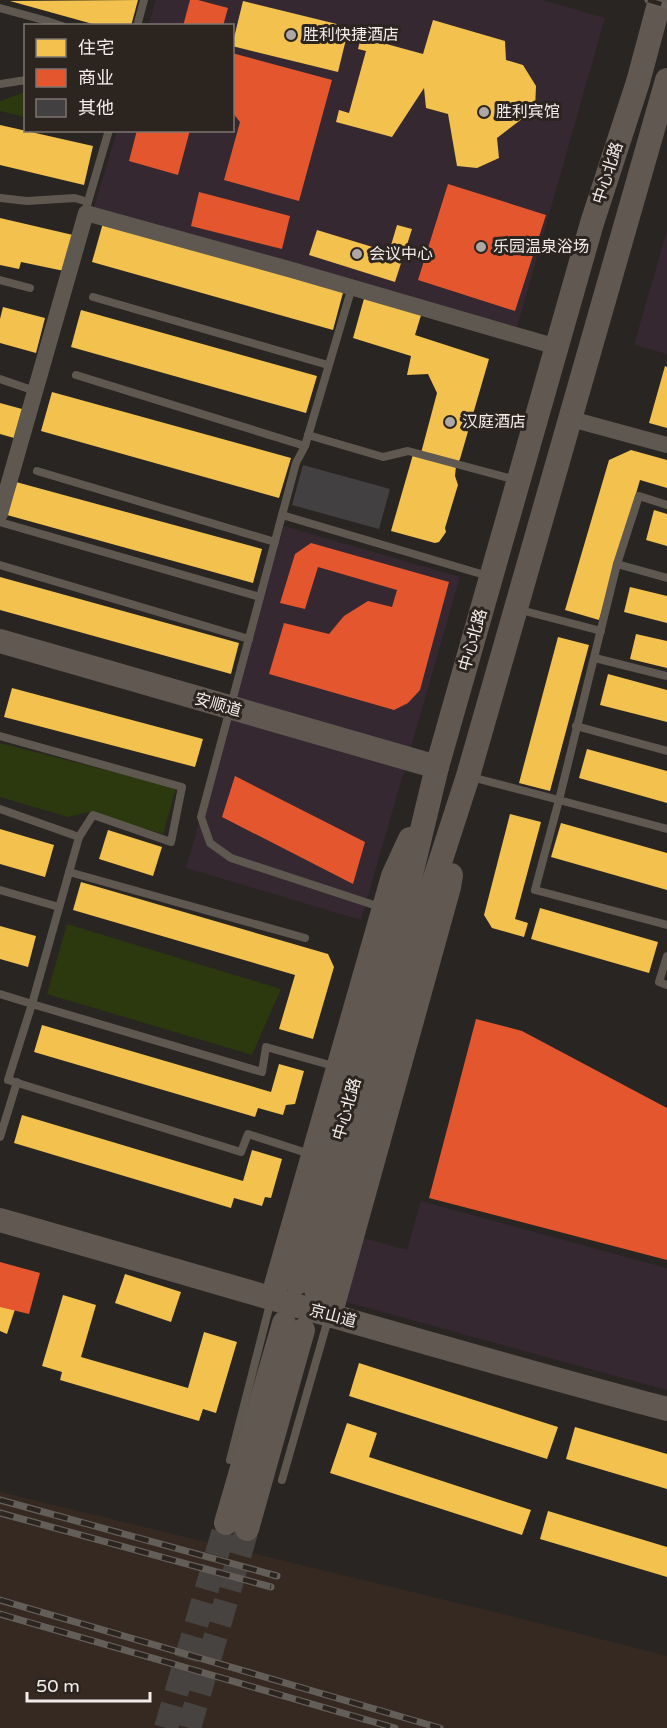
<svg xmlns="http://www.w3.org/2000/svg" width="667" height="1728" font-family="'Varela Round','Noto Sans SC',sans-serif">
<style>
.commercial{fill:#352831}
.built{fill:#362922}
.green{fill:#2c380d}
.homes{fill:#f2c14e}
.shops{fill:#e4572e}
.building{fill:#424040}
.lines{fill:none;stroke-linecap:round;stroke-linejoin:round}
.secondary-tunnel{stroke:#474340;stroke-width:24;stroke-dasharray:24 12;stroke-linecap:butt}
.lane{stroke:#5f5851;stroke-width:8}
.street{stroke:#5f5851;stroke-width:16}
.secondary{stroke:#615852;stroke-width:24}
.rail-casing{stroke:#645e59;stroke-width:7}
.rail{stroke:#2c241f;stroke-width:4.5;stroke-dasharray:14;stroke-linecap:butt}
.poi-dot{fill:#ada8a4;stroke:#2c241f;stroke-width:2}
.labels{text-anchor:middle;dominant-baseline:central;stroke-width:6;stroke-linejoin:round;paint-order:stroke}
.poi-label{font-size:16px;fill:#f4eeea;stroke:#2c241f;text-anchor:start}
.street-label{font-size:16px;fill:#f4eeea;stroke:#2c241f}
</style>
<rect width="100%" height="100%" fill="#292522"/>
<g class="commercial">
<path d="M156,0H543L605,18L517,327L94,207L117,131L232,130V26L148,25Z"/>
<path d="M667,230V354L634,345Z"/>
<path d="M284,526L460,577L361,920L186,868Z"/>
<path d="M421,1201L667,1268V1390L335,1299L352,1235L407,1250Z"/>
</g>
<path class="built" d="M0,1492L507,1615L667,1656V1728H0Z"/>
<g class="green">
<path d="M25,92V117L0,111V101Z"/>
<path d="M0,743L176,788L163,834L88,812L68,817L0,797Z"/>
<path d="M67,924L281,989L252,1055L47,994Z"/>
</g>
<g class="homes">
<path d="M138,0L131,26H100L10,1Z"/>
<path d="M243,1L349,27L338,72L232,46Z"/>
<path d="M433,20L505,41L506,60L523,65L536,86L535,109L497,138L499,158L477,168L457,166L448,114L426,108L424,88L392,137L336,122L339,110L349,113L366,51L358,49L361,37L423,54Z"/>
<path d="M0,125L93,146L84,185L0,165Z"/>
<path d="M0,218L73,235L64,271L21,262L19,269L0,265Z"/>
<path d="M103,223L344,289L333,330L92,262Z"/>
<path d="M397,225L412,229L395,282L309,255L317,230L389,252Z"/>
<path d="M365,295L422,312L415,335L489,359L460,459L456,466L455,476L458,485L445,528L446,532L439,542L435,543L391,531L414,451L421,453L437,393L428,374L407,375L411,356L353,338Z"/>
<path d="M3,307L45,318L36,353L0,343V319Z"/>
<path d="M81,310L317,376L306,413L71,347Z"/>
<path d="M665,366L667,367V428L649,423Z"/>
<path d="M52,392L291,458L279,498L41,431Z"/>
<path d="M0,403L22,409L14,438L0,434Z"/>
<path d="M631,450L667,460V488L640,480L599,620L565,610L609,460Z"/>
<path d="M16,482L262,549L253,583L7,515Z"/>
<path d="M654,510L667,514V546L646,540Z"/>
<path d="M0,577L239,643L231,674L0,610Z"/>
<path d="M630,587L667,596V623L624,612Z"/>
<path d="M636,634L667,641V668L630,659Z"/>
<path d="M558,637L589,645L550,791L519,783Z"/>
<path d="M608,674L667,690V722L600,705Z"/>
<path d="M12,688L203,739L195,767L4,717Z"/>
<path d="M587,749L667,771V803L579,778Z"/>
<path d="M510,814L541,822L515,919L528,923L524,937L492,928L484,915Z"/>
<path d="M561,823L667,853V890L551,857Z"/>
<path d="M0,829L54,845L45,877L0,864Z"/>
<path d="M108,830L162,847L153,876L99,859Z"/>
<path d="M81,882L328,954L334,967L313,1039L279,1029L295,975L73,910Z"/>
<path d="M540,908L658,942L649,973L531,939Z"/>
<path d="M0,926L36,936L28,967L0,959Z"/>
<path d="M42,1025L271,1092L279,1064L304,1071L295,1104L286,1105L283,1115L258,1108L255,1117L34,1052Z"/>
<path d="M22,1115L243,1181L252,1150L282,1159L271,1198L265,1197L262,1206L234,1198L231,1208L14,1143Z"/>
<path d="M125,1274L181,1292L171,1322L115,1303Z"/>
<path d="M63,1295L96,1305L81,1357L188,1388L204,1332L237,1342L216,1413L203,1409L199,1421L60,1380L62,1372L42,1366Z"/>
<path d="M0,1298L17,1303L7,1334L0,1331Z"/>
<path d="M359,1363L558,1427L547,1459L349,1396Z"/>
<path d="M347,1423L377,1433L369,1457L531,1510L522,1535L330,1473Z"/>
<path d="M575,1427L667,1454V1489L566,1459Z"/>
<path d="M548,1511L667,1547V1577L540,1539Z"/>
</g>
<g class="shops">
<path d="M190,0H198L228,8L223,26H183Z"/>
<path d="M232,53L332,80L299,201L224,180L240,122L232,112Z"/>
<path d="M137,130H190L178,175L129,161Z"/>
<path d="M448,184L546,215L515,311L418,280Z"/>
<path d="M199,192L290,216L282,249L191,226Z"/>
<path d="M311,543L449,582L420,690L408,703L394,710L269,674L284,623L329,634L344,616L368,601L392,607L397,590L318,567L305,609L280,603L295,554Z"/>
<path d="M235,776L365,842L353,884L222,817Z"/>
<path d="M476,1019L522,1031L667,1108V1260L429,1198Z"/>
<path d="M0,1262L40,1273L29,1314L0,1307Z"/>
</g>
<path class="building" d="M303,465L390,489L379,529L292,505Z"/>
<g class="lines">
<g class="secondary-tunnel">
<path d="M166,1728L226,1523"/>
<path d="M189,1728L247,1529"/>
</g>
<g class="lane">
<path d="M0,8L47,21"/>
<path d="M46,26L47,21L62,26"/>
<path d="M137,26L144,0"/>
<path d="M0,84L26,80"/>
<path d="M0,198L27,201L75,198L88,202"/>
<path d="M87,205L109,130"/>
<path d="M0,280L30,288"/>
<path d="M352,287L305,446L296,463L201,817L210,843L231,858L383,908"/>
<path d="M93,297L328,365"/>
<path d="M76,375L305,446"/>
<path d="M0,379L35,391"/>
<path d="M308,435L383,457L408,451L516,480"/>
<path d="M37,471L275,542"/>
<path d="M282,515L488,576"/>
<path d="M0,522L260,597"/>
<path d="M617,564L639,496L667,505"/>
<path d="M0,565L249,639"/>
<path d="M667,578L617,564L559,800L667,829"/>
<path d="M517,609L601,631"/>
<path d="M595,658L667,676"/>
<path d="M576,726L667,751"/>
<path d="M0,736L182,787L171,842L93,815L79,837L32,1004L0,994"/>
<path d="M471,777L559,800L535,890L667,925"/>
<path d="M0,809L79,837"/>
<path d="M69,872L305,938"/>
<path d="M0,890L59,907"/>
<path d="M667,956L659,982L667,985"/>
<path d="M0,1137L17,1082"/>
<path d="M310,1154L248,1134L241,1152L8,1080L32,1004L262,1072L266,1047L337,1067"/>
<path d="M230,1460L271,1300"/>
<path d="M282,1480L329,1316"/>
</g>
<g class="street">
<path d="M571,419L667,445"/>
<path d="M0,514L86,213L292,270L557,347"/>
</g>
<g class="secondary">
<path d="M0,641L437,767"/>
<path d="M0,1220C222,1283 443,1350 667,1409"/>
<path d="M297,1283L393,950L437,767L592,223L638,82L660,0"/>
<path d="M316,1290L410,955L468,776L667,80"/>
<path d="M272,1299L393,876L410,839"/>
<path d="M330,1316L449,887L451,875"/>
<path d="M226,1523L284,1323"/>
<path d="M247,1529L303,1330"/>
</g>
<defs>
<g id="rail">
<path d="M648,0L667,6"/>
<path d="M0,1500L277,1576"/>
<path d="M0,1513L271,1587"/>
<path d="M0,1600L440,1728"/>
<path d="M0,1614L395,1728"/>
</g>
</defs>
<use href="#rail" class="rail-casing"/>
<use href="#rail" class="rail"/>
</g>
<g class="poi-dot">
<circle cx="291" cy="35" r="6"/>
<circle cx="484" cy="112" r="6"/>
<circle cx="481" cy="247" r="6"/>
<circle cx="357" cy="254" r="6"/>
<circle cx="450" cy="422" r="6"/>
</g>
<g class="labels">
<g class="poi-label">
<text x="303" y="35">胜利快捷酒店</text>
<text x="496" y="112">胜利宾馆</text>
<text x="493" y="247">乐园温泉浴场</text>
<text x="369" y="254">会议中心</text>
<text x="462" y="422">汉庭酒店</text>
</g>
<g class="street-label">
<text transform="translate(608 173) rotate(-72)">中心北路</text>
<text transform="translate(473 640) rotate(-74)">中心北路</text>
<text transform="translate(218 705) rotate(16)">安顺道</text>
<text transform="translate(347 1109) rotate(-74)">中心北路</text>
<text transform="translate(333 1316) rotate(15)">京山道</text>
</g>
</g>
<rect x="24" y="24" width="210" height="108" fill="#2c241f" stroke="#7c7570" stroke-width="1.5"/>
<rect x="36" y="39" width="30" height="18" fill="#f2c14e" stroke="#7c7570" stroke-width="1.5"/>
<text x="78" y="54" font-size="18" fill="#f4eeea">住宅</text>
<rect x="36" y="69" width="30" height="18" fill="#e4572e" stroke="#7c7570" stroke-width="1.5"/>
<text x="78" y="84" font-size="18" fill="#f4eeea">商业</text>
<rect x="36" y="99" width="30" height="18" fill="#424040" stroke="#7c7570" stroke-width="1.5"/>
<text x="78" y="114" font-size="18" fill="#f4eeea">其他</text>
<path d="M27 1692v9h123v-9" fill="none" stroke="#f4eeea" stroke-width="3"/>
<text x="36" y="1692" font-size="18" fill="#f4eeea" stroke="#2c241f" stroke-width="4.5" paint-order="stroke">50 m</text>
</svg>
